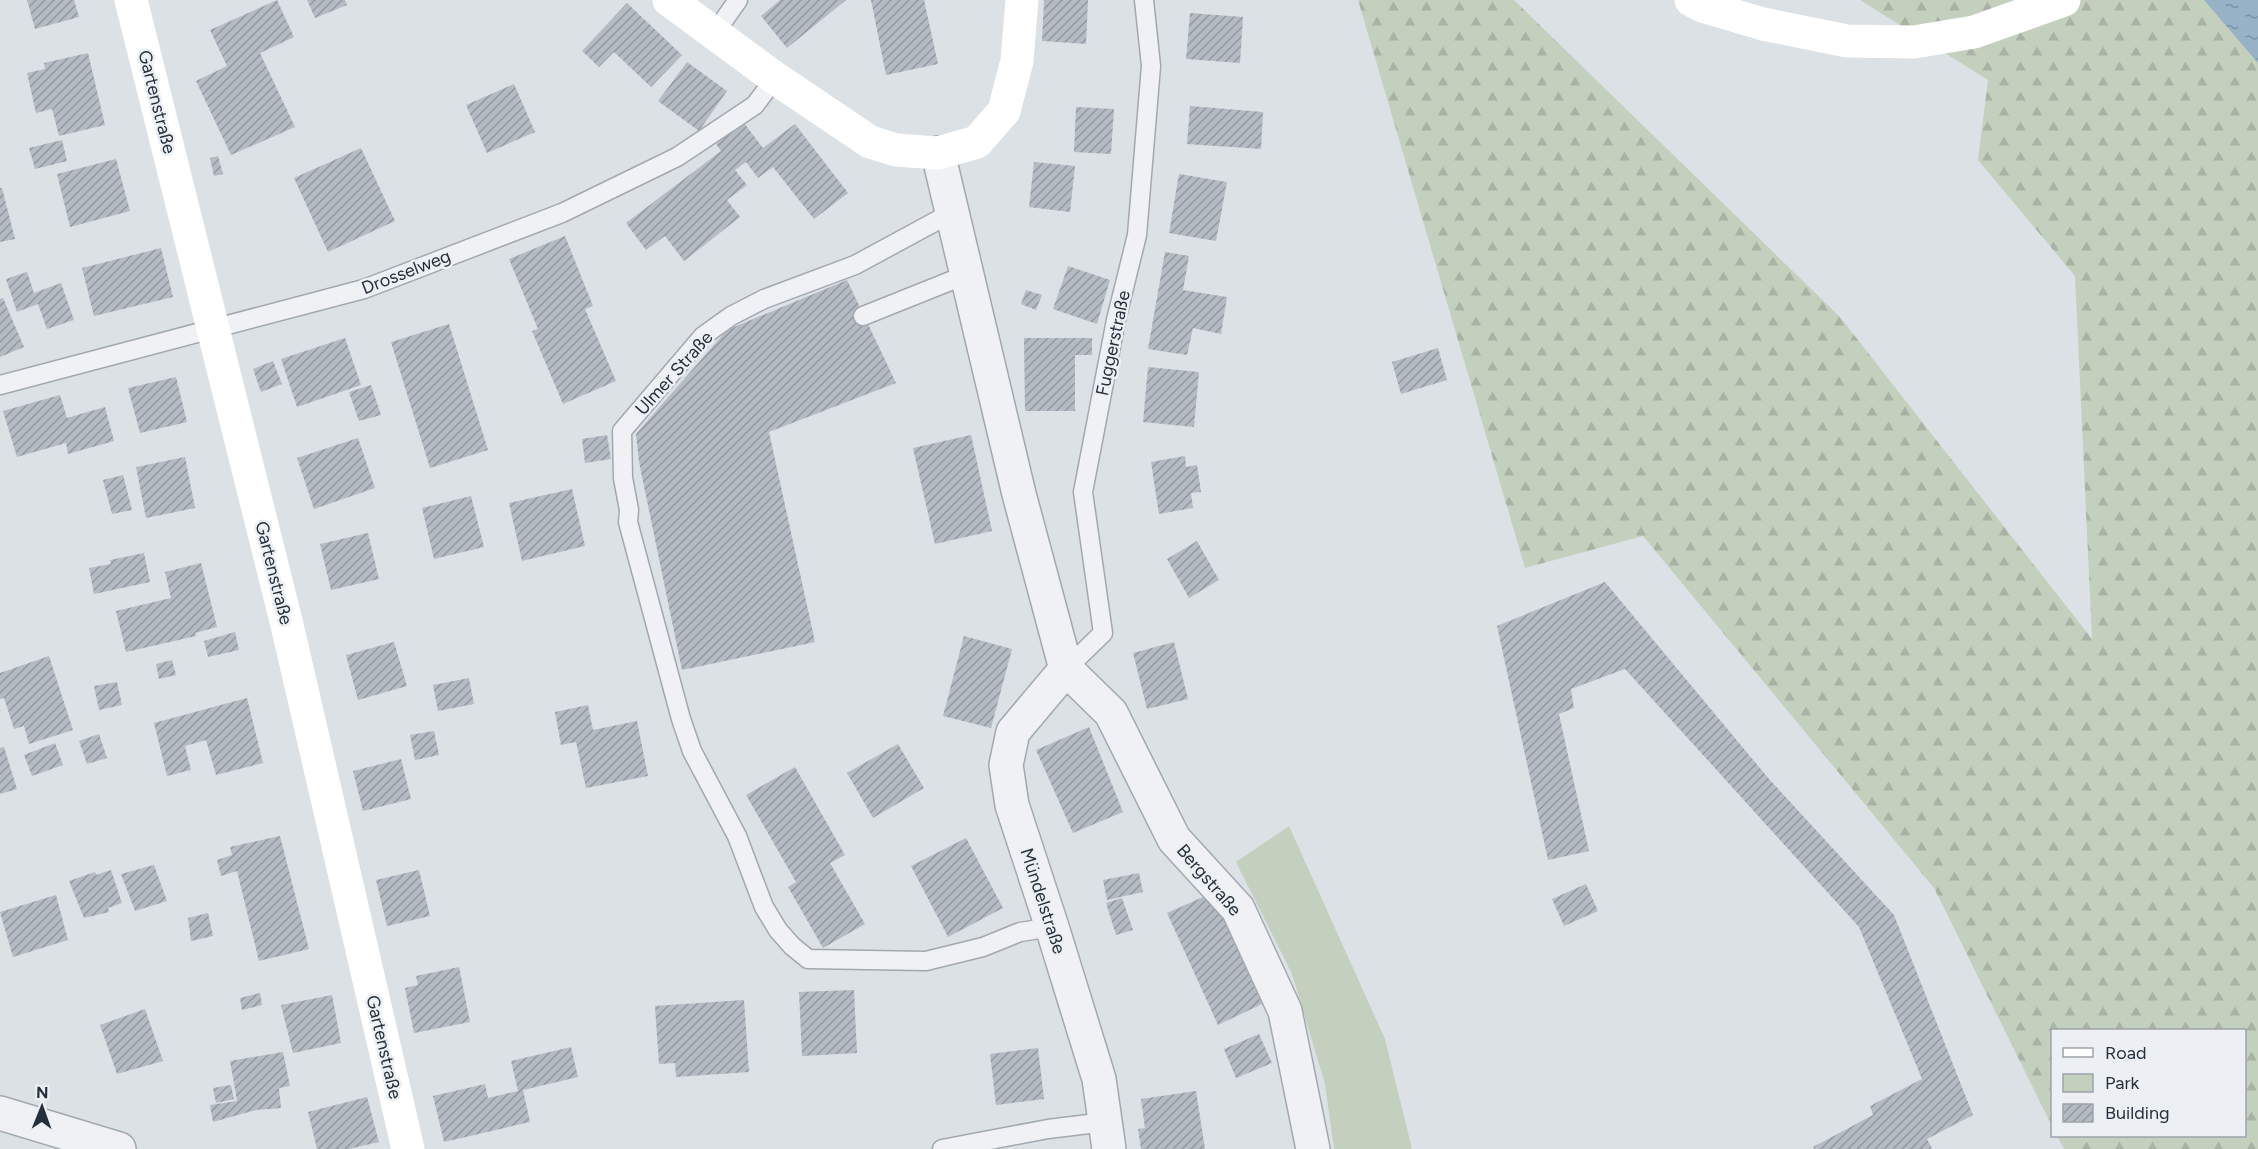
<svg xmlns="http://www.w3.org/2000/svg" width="2258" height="1149" font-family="Figtree,sans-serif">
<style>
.green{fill:#c4d0be}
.forest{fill:url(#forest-firs)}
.water{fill:url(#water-ripples)}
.building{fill:url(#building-hatch)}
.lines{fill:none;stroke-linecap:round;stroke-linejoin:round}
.service-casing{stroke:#a2a8b0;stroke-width:21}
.minor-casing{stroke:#a2a8b0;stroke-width:36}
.service{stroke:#eff1f5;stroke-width:18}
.minor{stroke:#eff1f5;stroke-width:33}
.secondary{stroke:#fff;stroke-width:33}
.labels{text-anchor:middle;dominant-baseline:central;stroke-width:5;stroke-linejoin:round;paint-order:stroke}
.street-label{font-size:18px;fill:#26303c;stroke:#ecf0f4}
</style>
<defs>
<pattern id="forest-firs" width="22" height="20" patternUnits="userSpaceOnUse" patternTransform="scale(1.5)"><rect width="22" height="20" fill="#c4d0be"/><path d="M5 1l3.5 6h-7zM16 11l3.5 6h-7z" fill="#a8b3a4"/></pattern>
<pattern id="water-ripples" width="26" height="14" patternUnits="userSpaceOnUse" patternTransform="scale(1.5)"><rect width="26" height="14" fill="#97b2c7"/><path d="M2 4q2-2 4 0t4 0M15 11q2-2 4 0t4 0" fill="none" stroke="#7b91a3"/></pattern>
<pattern id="building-hatch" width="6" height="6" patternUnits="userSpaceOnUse" patternTransform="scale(1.5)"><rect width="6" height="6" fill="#b4bbc3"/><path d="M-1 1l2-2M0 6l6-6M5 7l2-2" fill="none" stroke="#9298a0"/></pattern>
</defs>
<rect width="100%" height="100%" fill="#dce1e6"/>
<path class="green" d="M1289,826L1385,1039L1412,1149H1334L1325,1084L1292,974L1236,862Z"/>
<path class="forest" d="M1358,0H1514L1840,317L2092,639L2075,276L1978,160L1988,80L1860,0H2232L2258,33V1149H2064L2057,1136H2244V1030H2052V1126L1934,888L1643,536L1525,568Z"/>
<path class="water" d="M2204,0H2258V63Z"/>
<g class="building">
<path d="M27,0H74L79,17L35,29Z"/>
<path d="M277,0L294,37L260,53L295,127L231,155L196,81L227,66L210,30Z"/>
<path d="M307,0H345L347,5L315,18Z"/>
<path d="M780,0H846L787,48L761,16Z"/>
<path d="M871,0H924L938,64L886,75Z"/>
<path d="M1044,0H1088L1086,44L1042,41Z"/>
<path d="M627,3L682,55L651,87L614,52L599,67L582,51Z"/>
<path d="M1190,13L1243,17L1240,63L1186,59Z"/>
<path d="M88,53L105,125L59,136L52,109L36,113L27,73L45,69L44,63Z"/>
<path d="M687,62L727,91L699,131L658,101Z"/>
<path d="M514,84L535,132L487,153L466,105Z"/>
<path d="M1190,106L1263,112L1261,149L1187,144Z"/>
<path d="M1076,107L1114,109L1111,154L1074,152Z"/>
<path d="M744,123L763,148L795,124L848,193L814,219L773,167L758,178L746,162L735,170L747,185L727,200L740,217L684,261L665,236L646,250L626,223L721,151L716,144Z"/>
<path d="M62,140L67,161L35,169L29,148Z"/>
<path d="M361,148L395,221L328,252L294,178Z"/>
<path d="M218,156L223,174L214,176L210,158Z"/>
<path d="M116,159L130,211L70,227L57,174Z"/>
<path d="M1034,162L1075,166L1070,212L1029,207Z"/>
<path d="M1179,174L1227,182L1216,241L1169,233Z"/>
<path d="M0,188H2L15,239L0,242Z"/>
<path d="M565,236L593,306L585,309L616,381L563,404L532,331L538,329L509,259Z"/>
<path d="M161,248L173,297L94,316L82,268Z"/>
<path d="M1165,252L1189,256L1183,290L1227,297L1221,334L1193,328L1187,355L1148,349Z"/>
<path d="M1068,266L1110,280L1097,324L1053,309Z"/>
<path d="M27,272L34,293L61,283L74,320L47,329L38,304L17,312L6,279Z"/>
<path d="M847,280L896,383L769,432L815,642L682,670L639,462L636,434L727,330Z"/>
<path d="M1026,290L1042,295L1036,310L1021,304Z"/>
<path d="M3,298L24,347L0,357V299Z"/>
<path d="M449,324L488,450L430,468L391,342Z"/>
<path d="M345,338L361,385L297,407L281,359Z"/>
<path d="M1024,338H1092V355H1075V411H1025Z"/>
<path d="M1438,348L1447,380L1401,394L1392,362Z"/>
<path d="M273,361L282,384L261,392L253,369Z"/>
<path d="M1148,367L1199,372L1194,427L1143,422Z"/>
<path d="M176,377L187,422L140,433L128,388Z"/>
<path d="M371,385L381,415L359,421L349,392Z"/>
<path d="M60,395L67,418L105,407L114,441L68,454L66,443L17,457L3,411Z"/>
<path d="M607,435L611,459L585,463L582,439Z"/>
<path d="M971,435L992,531L935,544L913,448Z"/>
<path d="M358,438L375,488L314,509L297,458Z"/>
<path d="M1185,456L1186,467L1197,465L1201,492L1191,493L1193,508L1159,514L1151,462Z"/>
<path d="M185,457L195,508L146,518L136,467Z"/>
<path d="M123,475L132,510L112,514L103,480Z"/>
<path d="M572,489L585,546L522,561L509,503Z"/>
<path d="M471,496L484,547L434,559L422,508Z"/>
<path d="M368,533L379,579L331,590L320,544Z"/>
<path d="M1197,541L1219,580L1189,598L1167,559Z"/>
<path d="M144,553L150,582L94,594L89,568L111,564L110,560Z"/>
<path d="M201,563L217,627L195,633L196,636L126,652L116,611L171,598L165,572Z"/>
<path d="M1605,582L1769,779L1894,915L1973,1115L1927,1139L1932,1148L1930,1149H1814L1813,1147L1873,1115L1870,1106L1922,1079L1859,927L1625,669L1571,689L1574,708L1559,714L1589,851L1548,860L1497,626Z"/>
<path d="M235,632L239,650L208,657L204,641Z"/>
<path d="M964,636L1012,649L991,728L943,716Z"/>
<path d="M394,642L407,686L358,700L346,655Z"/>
<path d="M1174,642L1188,699L1147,709L1133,653Z"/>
<path d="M49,656L73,730L29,744L24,726L14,729L4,698L0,699V673Z"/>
<path d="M172,660L176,675L159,679L156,664Z"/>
<path d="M469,678L474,704L438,711L433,685Z"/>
<path d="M117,682L122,705L99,710L94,686Z"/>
<path d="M247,698L263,763L216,775L206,740L185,746L191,770L167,776L154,723Z"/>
<path d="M588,705L593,730L637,721L648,776L586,788L576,742L561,745L555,712Z"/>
<path d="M1089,727L1123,812L1073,833L1036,750Z"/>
<path d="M434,731L439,755L415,760L410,735Z"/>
<path d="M99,734L107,758L87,764L79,741Z"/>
<path d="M55,743L63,765L32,776L24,755Z"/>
<path d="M898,744L924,788L873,818L847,773Z"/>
<path d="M4,747L17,789L0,794V748Z"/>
<path d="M401,759L411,799L363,811L353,771Z"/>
<path d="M795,767L845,855L830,863L865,924L823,948L788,887L796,882L746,795Z"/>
<path d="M280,836L309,949L259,961L237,871L221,876L217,860L232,855L230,847Z"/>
<path d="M966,838L1003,908L948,937L911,866Z"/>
<path d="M154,865L167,901L135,911L121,874Z"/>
<path d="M111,870L122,903L108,908L109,912L84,918L69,881L95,872L96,875Z"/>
<path d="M419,870L430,916L387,926L376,880Z"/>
<path d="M1139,873L1143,892L1107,900L1103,880Z"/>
<path d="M1586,884L1598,911L1564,926L1552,899Z"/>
<path d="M1212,893L1262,1004L1218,1025L1167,913Z"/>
<path d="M56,895L68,940L13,957L0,912Z"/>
<path d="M1122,898L1133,930L1116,935L1106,903Z"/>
<path d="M208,913L213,936L191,941L188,918Z"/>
<path d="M459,967L470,1022L414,1033L405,988L418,985L416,976Z"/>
<path d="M854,990L857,1053L802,1056L799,992Z"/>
<path d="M260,993L262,1005L242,1010L240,998Z"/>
<path d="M332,995L341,1043L293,1053L281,1005Z"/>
<path d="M744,1000L749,1072L676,1077L675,1063L659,1064L655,1006Z"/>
<path d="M145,1009L163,1061L117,1074L100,1025Z"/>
<path d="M1259,1034L1272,1063L1236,1078L1224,1049Z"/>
<path d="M571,1047L578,1077L523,1090L530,1122L444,1142L433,1096L485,1084L488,1098L518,1091L511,1061Z"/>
<path d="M1038,1048L1044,1099L996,1105L990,1054Z"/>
<path d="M283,1052L290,1086L279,1088L281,1108L256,1110L213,1122L210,1105L237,1101L230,1061Z"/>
<path d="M231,1085L234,1099L216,1103L213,1088Z"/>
<path d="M1196,1091L1205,1149H1141L1138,1129L1145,1128L1141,1099Z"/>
<path d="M367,1097L379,1142L349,1149H317L308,1112Z"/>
</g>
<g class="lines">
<defs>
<g id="service">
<path d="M714,34L738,0"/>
<path d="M953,212L855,265L764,299L731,316L703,336L622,431L623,478L629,510L628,522L681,719L692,751L737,836L764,907L778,930L792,946L808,959L926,961L983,947L1020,932L1052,927"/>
<path d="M863,316L968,274"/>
<path d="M0,385L364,289L562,213L677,157L755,105L775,78"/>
<path d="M1066,669L1103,633L1083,492L1116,320L1137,235L1151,66L1144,0"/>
<path d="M942,1149L1048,1129L1105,1122"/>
</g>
<g id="minor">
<path d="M938,153L1019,494L1066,669"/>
<path d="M1066,669L1111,713L1174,839L1238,909L1285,1011L1313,1149"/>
<path d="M1066,669L1013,732L1006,765L1012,805L1052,927L1099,1079L1109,1149"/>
<path d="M0,1113L119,1149"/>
</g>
</defs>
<use href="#service" class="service-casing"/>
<use href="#minor" class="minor-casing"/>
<use href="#service" class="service"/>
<use href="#minor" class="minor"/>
<g class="secondary">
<path d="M131,0L287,625L408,1149"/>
<path d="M669,0L775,78L870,142L896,150L938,153L977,142L1004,111L1017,61L1022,0"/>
<path d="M1691,0L1702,6L1763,24L1847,41L1914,42L1974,32L2064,0"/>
</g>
</g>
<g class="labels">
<g class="street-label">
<text transform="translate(157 102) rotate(76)">Gartenstraße</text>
<text transform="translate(406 272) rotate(-21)">Drosselweg</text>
<text transform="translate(1113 343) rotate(-78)">Fuggerstraße</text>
<text transform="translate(674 373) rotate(-48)">Ulmer Straße</text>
<text transform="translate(274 573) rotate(76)">Gartenstraße</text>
<text transform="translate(1209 880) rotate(49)">Bergstraße</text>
<text transform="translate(1043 901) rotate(72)">Mündelstraße</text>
<text transform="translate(384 1047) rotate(77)">Gartenstraße</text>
</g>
</g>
<rect x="2051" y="1029" width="195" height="108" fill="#ecf0f4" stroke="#9da3aa" stroke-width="1.5"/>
<rect x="2063" y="1048" width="30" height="9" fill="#ffffff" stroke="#9da3aa" stroke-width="1.5"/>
<text x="2105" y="1059" font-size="18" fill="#26303c">Road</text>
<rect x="2063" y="1074" width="30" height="18" fill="#c4d0be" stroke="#9da3aa" stroke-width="1.5"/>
<text x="2105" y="1089" font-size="18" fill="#26303c">Park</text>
<rect x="2063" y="1104" width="30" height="18" fill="url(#building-hatch)" stroke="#9da3aa" stroke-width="1.5"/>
<text x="2105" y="1119" font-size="18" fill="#26303c">Building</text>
<g transform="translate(42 1107) rotate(1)" stroke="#ecf0f4" stroke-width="4.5" paint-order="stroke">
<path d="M0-4.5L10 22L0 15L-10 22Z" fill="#26303c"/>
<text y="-9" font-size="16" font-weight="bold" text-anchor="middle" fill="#26303c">N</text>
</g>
</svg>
